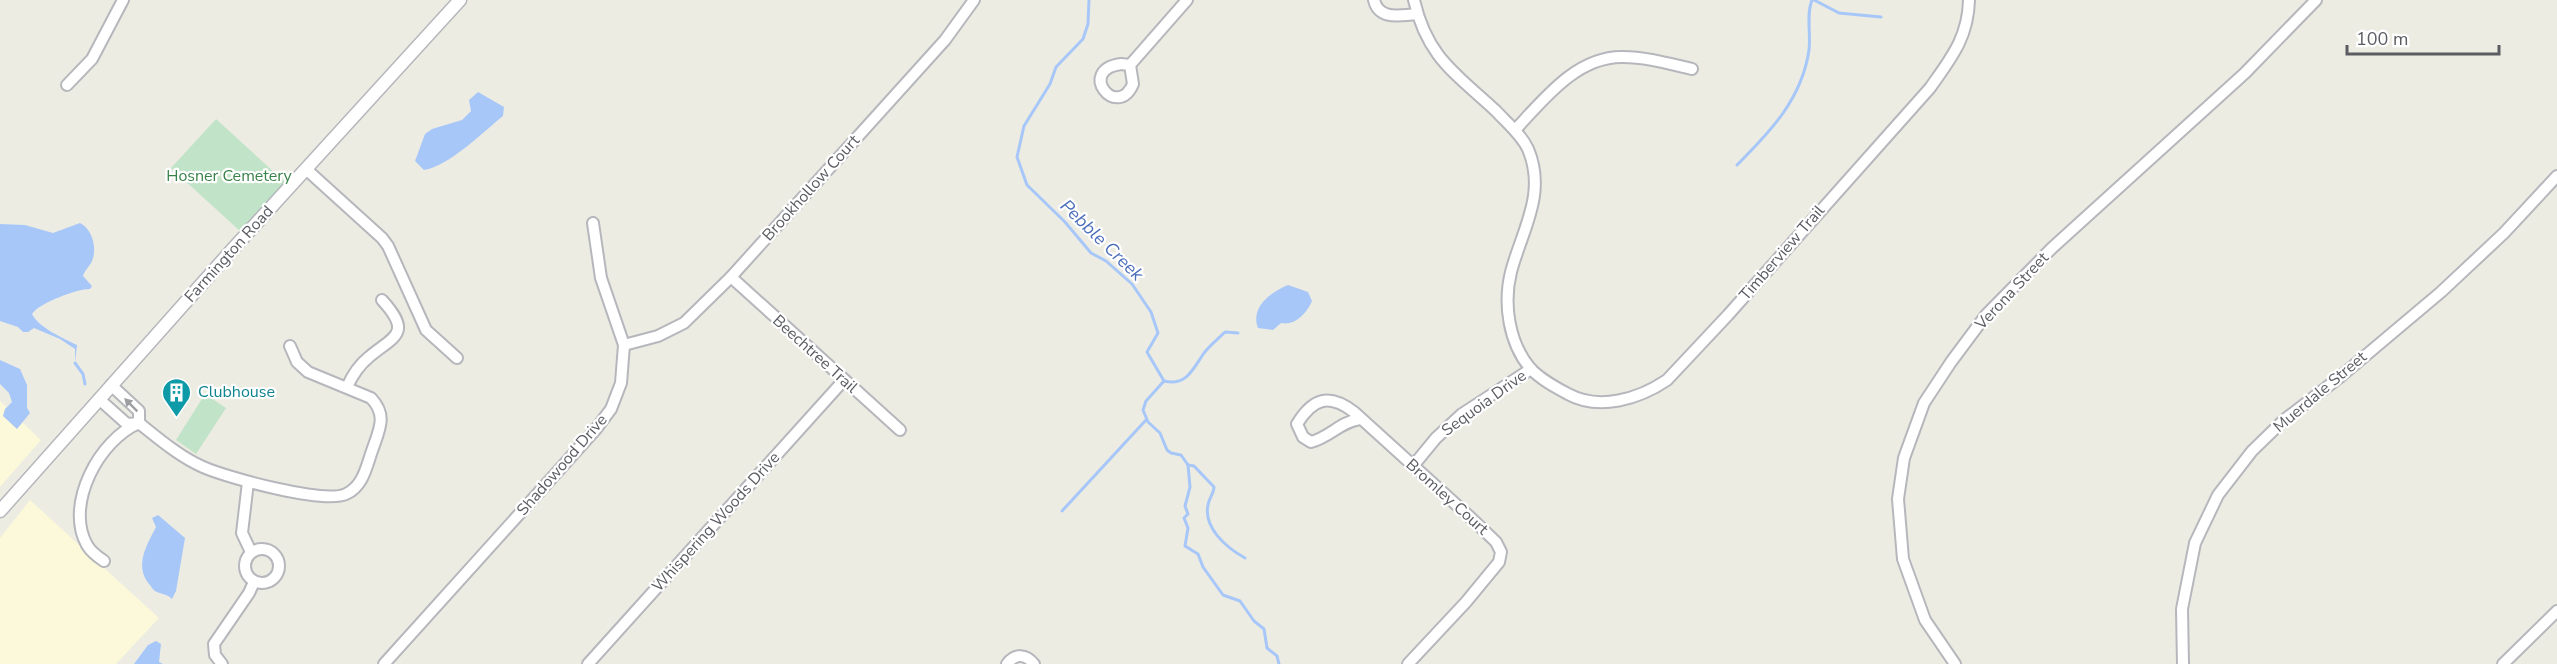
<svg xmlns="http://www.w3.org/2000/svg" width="2557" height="664" font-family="'Nunito Sans',sans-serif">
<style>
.commercial{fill:#fbf9d9}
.green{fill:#c1e3c7}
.water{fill:#a7c7f9}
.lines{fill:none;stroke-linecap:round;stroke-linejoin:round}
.stream{stroke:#a7c7f9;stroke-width:3}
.minor-casing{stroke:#b5b7bc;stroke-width:14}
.tertiary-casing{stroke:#b5b7bc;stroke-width:15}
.minor{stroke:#fff;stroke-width:10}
.tertiary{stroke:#fff;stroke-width:12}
.oneway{fill:#9d9ea1}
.labels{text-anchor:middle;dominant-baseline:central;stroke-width:4.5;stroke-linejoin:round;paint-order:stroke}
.park-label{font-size:16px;fill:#3a834a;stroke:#fff}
.street-label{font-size:16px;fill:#5b5d63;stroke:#fff}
.culture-label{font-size:16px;fill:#0d838f;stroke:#fff;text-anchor:start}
.water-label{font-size:18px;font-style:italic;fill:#4b6ebb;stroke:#fff}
</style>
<rect width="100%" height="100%" fill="#edece3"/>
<g class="commercial">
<path d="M0,401L41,440L0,487Z"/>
<path d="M30,500L159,618L116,664H0V538Z"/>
</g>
<g class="green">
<path d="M216,119L286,183L241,232L171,168Z"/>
<path d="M205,394L226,408L196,454L176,440Z"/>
</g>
<g class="water">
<path d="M478,92L504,107L503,116C482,133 449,166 424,170L415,161L425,134L432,129L462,120L471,111L469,100Z"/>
<path d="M80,223C93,229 98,251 91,263C88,268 85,270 83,276L92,286L90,289C77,289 39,303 32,314C39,328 63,338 77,345L75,363V349L60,339L34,328L28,332H23L18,327L0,321V224L25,225L53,233Z"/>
<path d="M1288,285L1308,292L1312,301C1307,313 1295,326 1281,323L1273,330L1258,328C1250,307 1271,292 1288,285Z"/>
<path d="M0,360L20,369L27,385V408L30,413L17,429L3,416L5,409L12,402L9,393L0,384Z"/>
<path d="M158,515L185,538L176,591L172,599C166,593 162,595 155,591C153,590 151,586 149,584C134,565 147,545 156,527L152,518Z"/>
<path d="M156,641L161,644L159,662L163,664H134L148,645Z"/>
</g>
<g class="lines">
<g class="stream">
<path d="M1089,0L1088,24L1083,39L1056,67L1050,84L1024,126L1017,157L1027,185L1065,222L1091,253L1106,261L1132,284L1151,312L1158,333L1147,352L1164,381"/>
<path d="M1814,0L1839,13L1881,17"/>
<path d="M1737,165C1770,132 1802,99 1809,50C1811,35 1806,14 1812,0"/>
<path d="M75,363L83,374L85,384"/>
<path d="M1164,381L1146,401L1143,410L1148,422L1160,433L1167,450L1171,453L1181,455L1188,465L1190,487L1185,506L1188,514L1184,518L1188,528L1185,546L1198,554L1203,567L1223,595L1240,601L1254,621L1264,629L1267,648L1277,656L1279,664"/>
<path d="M1164,381C1187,387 1194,367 1204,353C1210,345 1218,339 1225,332L1238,333"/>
<path d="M1188,465L1194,466L1214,487C1214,493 1209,498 1208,505C1203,528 1227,548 1245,558"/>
<path d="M1062,511L1146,420"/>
</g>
<defs>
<g id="minor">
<path d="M1374,0C1379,21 1401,15 1417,14"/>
<path d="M1414,0C1427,57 1455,73 1496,111C1507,123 1521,134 1528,149C1547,194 1522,230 1511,272C1503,304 1509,343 1530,368C1540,379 1555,387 1568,394C1599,411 1639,399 1667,380L1728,315L1930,88C1951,58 1968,38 1969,0"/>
<path d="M1121,64L1130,65L1133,84C1117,121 1076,70 1121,64Z"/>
<path d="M1130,65L1187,0"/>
<path d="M67,85L92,59L123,0"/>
<path d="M1515,130C1544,99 1577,56 1623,57C1647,57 1670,64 1692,69"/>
<path d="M307,170L382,238L388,246L426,330L457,358"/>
<path d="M731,277L900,430"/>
<path d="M624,345L658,336L684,323L731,277L945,40L974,0"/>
<path d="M347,387C352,376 359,365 369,357C394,336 413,334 382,300"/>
<path d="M99,399L127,424L139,423V411L111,385"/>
<path d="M1360,419C1340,422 1330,437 1311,442L1303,437L1297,424C1313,398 1329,393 1354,412L1471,518L1496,542L1501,552L1499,562L1466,602L1408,664"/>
<path d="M1413,466L1436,438L1462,414L1531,369"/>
<path d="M248,482L242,533L251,552"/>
<circle cx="262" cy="566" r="17"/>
<path d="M104,561C98,557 91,552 87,545C64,504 100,439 139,423C159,439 180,457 203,467C228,478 324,504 346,494C364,486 367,464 373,448C380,428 387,415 371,398L308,372L297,362L290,346"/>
<path d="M222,664L215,655L214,644L249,593L254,582"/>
<path d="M384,664L596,429L611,409L621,383L624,345L601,278L593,223"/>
<path d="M588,664L844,380"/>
<path d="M1007,664C1015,653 1026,654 1034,664"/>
<path d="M1955,664L1925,620L1903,559L1898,499L1904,458L1924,403L1951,362L1986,315L2052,248L2245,73L2316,0"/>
<path d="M2183,664L2182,609L2195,543L2218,495L2252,451L2284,420L2340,377L2441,292L2504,233L2557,176"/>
<path d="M2503,664L2557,611"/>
</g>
<path id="tertiary" d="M0,511L231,251L460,0"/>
</defs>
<use href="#minor" class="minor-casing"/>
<use href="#tertiary" class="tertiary-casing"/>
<use href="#minor" class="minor"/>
<use href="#tertiary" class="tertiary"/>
</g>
<defs><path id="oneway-solid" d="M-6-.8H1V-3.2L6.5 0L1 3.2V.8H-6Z" transform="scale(1.5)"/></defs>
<use class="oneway" href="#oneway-solid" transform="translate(131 405) rotate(-135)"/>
<defs>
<symbol id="building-pin" viewBox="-11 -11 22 30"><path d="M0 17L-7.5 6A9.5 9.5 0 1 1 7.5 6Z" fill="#0f9aa8" stroke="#fff"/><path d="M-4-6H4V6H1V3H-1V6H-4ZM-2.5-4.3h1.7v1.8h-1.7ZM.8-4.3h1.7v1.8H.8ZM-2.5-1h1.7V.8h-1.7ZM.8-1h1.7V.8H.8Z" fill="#fff"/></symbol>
</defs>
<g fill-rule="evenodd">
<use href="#building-pin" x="160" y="376" width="33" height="45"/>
</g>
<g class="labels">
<g class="park-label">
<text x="229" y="176">Hosner Cemetery</text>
</g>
<g class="street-label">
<text transform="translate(811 188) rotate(-48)">Brookhollow Court</text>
<text transform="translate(1782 253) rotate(-49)">Timberview Trail</text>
<text transform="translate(229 254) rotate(-48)">Farmington Road</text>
<text transform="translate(2012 291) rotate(-47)">Verona Street</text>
<text transform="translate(815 354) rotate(42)">Beechtree Trail</text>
<text transform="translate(2320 392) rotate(-40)">Muerdale Street</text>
<text transform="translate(1484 403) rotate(-36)">Sequoia Drive</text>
<text transform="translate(562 465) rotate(-49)">Shadowood Drive</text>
<text transform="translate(1447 497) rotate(42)">Bromley Court</text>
<text transform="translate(716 522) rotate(-48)">Whispering Woods Drive</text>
</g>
<g class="culture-label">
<text x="198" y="392">Clubhouse</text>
</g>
<g class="water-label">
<text transform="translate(1102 240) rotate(44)">Pebble Creek</text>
</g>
</g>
<path d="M2347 45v9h152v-9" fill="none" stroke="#5b5d63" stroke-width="3"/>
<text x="2356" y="45" font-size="18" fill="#5b5d63" stroke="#ffffff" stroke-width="4.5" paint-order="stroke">100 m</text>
</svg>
